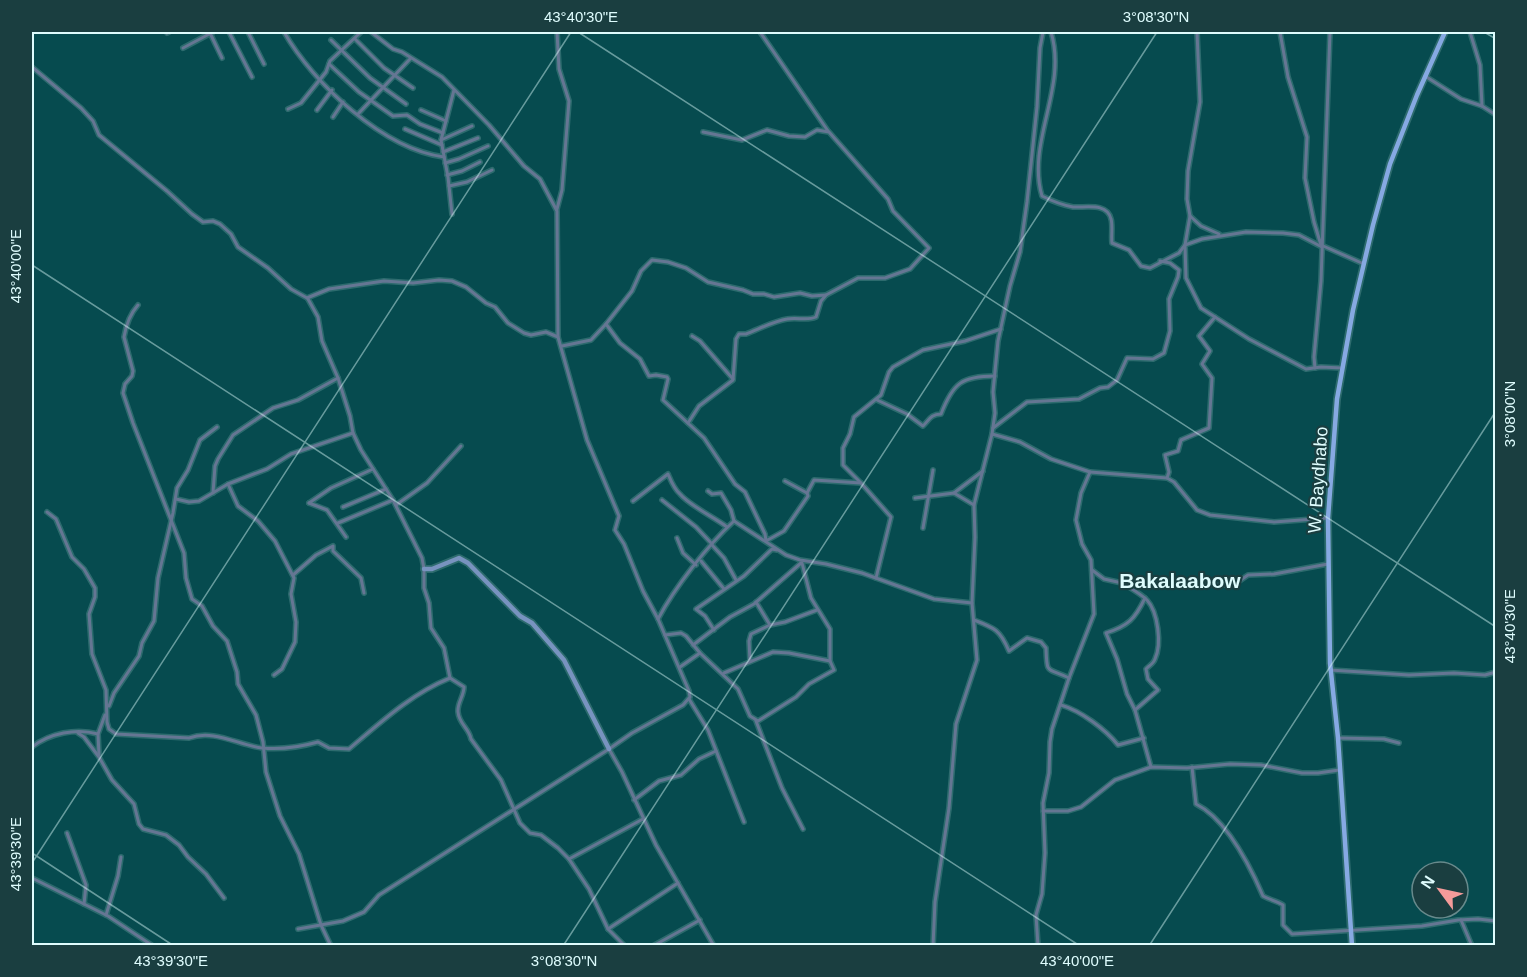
<svg xmlns="http://www.w3.org/2000/svg" width="1527" height="977" font-family="Arial,sans-serif">
<style>
.lines{fill:none;stroke-linecap:round;stroke-linejoin:round}
.street-casing{stroke:#2d6b6e;stroke-width:6}
.secondary-casing{stroke:#2d6b6e;stroke-width:8}
.primary-casing{stroke:#2d6b6e;stroke-width:8}
.street{stroke:#657693;stroke-width:3}
.secondary{stroke:#7893bf;stroke-width:4.5}
.primary{stroke:#86a9e2;stroke-width:4.5}
.ticks{fill:none;stroke:#defcfd;stroke-width:1.5;stroke-opacity:0.45}
.labels{text-anchor:middle;dominant-baseline:central;stroke-width:4.5;stroke-linejoin:round;paint-order:stroke}
.street-label{font-size:18px;fill:#defcfd;stroke:#1a3e40}
.quarter-label{font-size:21px;font-weight:bold;fill:#defcfd;stroke:#1a3e40}
.neatline{fill:none;stroke:#defcfd;stroke-width:2}
.ticks-label{font-size:15px;text-anchor:middle;fill:#defcfd}
</style>
<rect width="100%" height="100%" fill="#064b4f"/>
<g class="lines">
<defs>
<g id="street">
<path d="M229,32L252,77"/>
<path d="M248,32L264,64"/>
<path d="M284,32C313,83 383,149 444,157"/>
<path d="M371,32L393,49L402,52L442,77L489,125L524,166L540,179L557,211L558,337"/>
<path d="M557,32L559,69L569,101L562,190L557,209"/>
<path d="M760,32L828,131"/>
<path d="M1051,32C1068,88 1026,142 1042,196C1052,201 1062,205 1073,207C1085,208 1107,202 1111,219C1113,225 1111,237 1112,243L1129,250L1141,266L1150,268L1179,253L1185,245L1202,239L1246,232L1283,233L1299,235L1322,247"/>
<path d="M1197,32L1200,102L1188,171L1187,199L1190,216L1185,245L1186,278L1201,308L1249,339L1306,369L1321,367L1342,368"/>
<path d="M1280,32L1288,77L1307,137L1305,178L1314,222L1321,245L1364,264"/>
<path d="M167,33L169,32"/>
<path d="M210,33L222,58"/>
<path d="M355,39L384,68L413,88"/>
<path d="M331,40L370,78L406,104"/>
<path d="M183,48L213,32"/>
<path d="M329,64L359,92L393,116L407,115L420,124L443,133"/>
<path d="M32,67L81,108L93,121L99,135L167,191L192,214L203,222L213,221L220,224L231,234L238,247L268,268L291,289L307,298L329,289L384,281L413,283L439,280L452,281L466,287L486,303L495,307L508,323L524,333L531,335L546,332L558,337L587,440L619,516L615,530L624,544L643,591L658,619L689,691L690,697L683,705L632,733L609,749L622,772L656,845L714,946"/>
<path d="M1425,76L1461,99L1482,106L1480,65L1470,32"/>
<path d="M1482,106L1496,115"/>
<path d="M288,109L301,103L326,72L330,61L361,32"/>
<path d="M317,110L332,90"/>
<path d="M421,110L446,121"/>
<path d="M358,114L410,59"/>
<path d="M333,117L343,102"/>
<path d="M405,129L442,145"/>
<path d="M441,140L472,126"/>
<path d="M443,152L478,138"/>
<path d="M445,163L459,159L488,146"/>
<path d="M447,175L462,171L480,162"/>
<path d="M449,186L467,182L492,170"/>
<path d="M452,214L448,177L441,140L454,90"/>
<path d="M1190,216L1201,226L1219,234"/>
<path d="M308,299L318,317L322,341L338,378L350,416L353,433L361,450L393,500L422,558L424,569V588L429,603L431,628L444,648L450,678L464,687C464,696 457,703 458,712C459,724 469,728 471,739L501,780L520,823L530,833L541,835L558,848L569,859L589,889L608,929L625,946"/>
<path d="M138,305C130,314 126,325 124,337L133,371L132,376L125,384L123,393L133,423L184,553L186,578L192,599L202,606L213,626L227,641L237,672L238,684L256,715L263,742L266,772L280,816L299,854L321,925L331,946"/>
<path d="M606,324L632,291L641,271L652,260L668,262L686,268L708,282L743,290L753,294H764L774,297L800,293L812,296L826,295"/>
<path d="M692,336L700,341L733,379"/>
<path d="M562,346L591,340L606,324L620,343L640,359L649,376L656,375L667,377L668,379L663,400L704,438L735,484L745,492L765,534L766,541L784,531L808,496L807,493L785,481"/>
<path d="M1315,368L1314,357L1321,281L1330,32"/>
<path d="M877,400L907,414L923,426C929,420 931,414 941,414C953,383 962,376 995,376"/>
<path d="M688,423L699,406L733,380L736,339L739,334H746C759,329 774,321 787,319C797,317 807,321 816,317L821,301L826,295L858,278H885L910,269L929,248L893,211L888,199L829,132L817,130L805,137L789,136L767,130L742,140L703,132"/>
<path d="M993,428L1027,402L1079,399L1100,388L1108,387L1117,380L1127,358L1153,359L1164,353L1170,331L1169,299L1178,277L1179,270L1170,263L1160,261"/>
<path d="M992,434L1020,442L1051,459L1090,472L1081,493L1076,520L1082,544L1091,560L1094,614L1069,678L1052,729L1050,742L1049,773L1043,803L1045,853L1042,894L1036,915L1038,946"/>
<path d="M1090,472L1167,478L1174,482L1197,510L1210,515L1274,522L1328,518"/>
<path d="M1167,478L1169,472L1165,455L1178,451L1181,440L1209,428L1212,378L1202,364L1210,351L1199,336L1215,317"/>
<path d="M861,483L843,465V448L850,434L854,417L881,395L889,372L893,367L923,350L965,341L1001,329"/>
<path d="M228,484L238,506L258,521L275,541L294,578L291,594L296,622L295,642L282,669L274,675"/>
<path d="M708,491L712,494L721,493L731,510L734,521"/>
<path d="M213,493L215,466L218,459L233,435L273,408L298,400L338,378"/>
<path d="M807,493L814,480L861,483L891,517L876,578"/>
<path d="M954,493L983,471"/>
<path d="M915,498L954,493L974,505"/>
<path d="M176,499L189,502L199,501L228,484L267,469L291,454L353,433"/>
<path d="M662,500L696,527L712,544"/>
<path d="M633,501L668,474C671,481 674,489 680,494C690,506 714,517 727,527"/>
<path d="M309,503L331,488L373,469"/>
<path d="M309,503L327,510L346,537"/>
<path d="M396,505L427,483L461,446"/>
<path d="M343,507L386,489"/>
<path d="M47,512L56,519L72,557L84,569L95,588V597L89,614L92,654L106,690L107,722L109,729L116,734L189,738C214,729 238,745 262,748C282,750 300,747 318,742L329,748L349,749C381,722 411,694 450,678"/>
<path d="M338,523L393,500"/>
<path d="M923,528L933,470"/>
<path d="M677,538L683,553L696,565"/>
<path d="M712,545L724,558L736,580"/>
<path d="M701,561L724,589"/>
<path d="M1092,570L1104,579L1122,583L1227,585L1235,584L1248,575L1274,574L1328,564"/>
<path d="M293,575L316,555L333,546V551L361,578L364,593"/>
<path d="M1124,584C1132,589 1141,594 1147,600C1158,612 1162,644 1155,659C1154,663 1149,666 1146,669L1148,679L1158,690L1135,710"/>
<path d="M1145,598C1135,619 1128,626 1106,633L1117,659L1127,694L1135,710L1151,767"/>
<path d="M658,619C675,587 707,546 734,521L786,555L800,560L826,564L862,573L934,599L972,603"/>
<path d="M974,620C995,628 1000,630 1009,651L1027,638L1041,642L1046,648C1047,675 1046,667 1069,678"/>
<path d="M770,625L785,622L817,610"/>
<path d="M714,630L705,616L696,609L744,576L772,549L777,550"/>
<path d="M665,635L681,633L686,636L700,653L738,689L750,716L758,721L796,697L809,684L834,670L830,661V629L811,598L802,563"/>
<path d="M693,645L730,617L754,604L801,563"/>
<path d="M750,661L749,641L751,634L770,625L756,602"/>
<path d="M680,667L700,653"/>
<path d="M1330,670L1409,675L1454,673L1485,675L1496,672"/>
<path d="M724,673L773,652L789,653L830,661"/>
<path d="M689,699L708,730L744,822"/>
<path d="M1061,705C1081,711 1105,729 1118,745L1144,738"/>
<path d="M109,706L114,693L139,656L142,643L154,621L158,578L173,513L177,488L188,470L200,440L217,427"/>
<path d="M756,721L782,788L803,829"/>
<path d="M78,733L84,737L99,757L112,780L134,804L139,824L143,829L166,835L179,845L188,857L206,874L224,898"/>
<path d="M98,734L99,755"/>
<path d="M1338,738L1384,739L1399,743"/>
<path d="M32,747C50,733 76,728 98,734L105,715"/>
<path d="M1192,767L1196,804C1226,819 1250,866 1263,896C1270,900 1277,901 1283,905V925L1292,934L1422,926L1458,920L1478,919L1496,921"/>
<path d="M634,800L659,781L681,775L699,759L716,751"/>
<path d="M1043,811H1068L1081,807L1115,780L1151,767L1187,768L1230,764L1261,765L1302,773H1318L1339,770"/>
<path d="M67,833L86,885L84,904"/>
<path d="M569,859L643,819"/>
<path d="M32,878L108,916L153,946"/>
<path d="M106,915L118,876L121,857"/>
<path d="M1461,920L1472,946"/>
<path d="M298,929L343,921L364,912L379,895L609,749"/>
<path d="M608,929L678,883"/>
<path d="M653,946L700,920"/>
<path d="M933,946L935,902L949,808L956,724L977,660L972,603L975,537L974,505L992,434L995,413L993,392L998,341L1010,286L1020,252L1027,202L1037,107L1040,48L1043,32"/>
</g>
<path id="secondary" d="M424,569H432L459,558L468,563L520,616L532,623L564,660L609,749"/>
<path id="primary" d="M1352,946L1338,738L1330,663L1328,518L1337,399L1353,310L1373,225L1390,164L1417,95L1445,32"/>
</defs>
<use href="#street" class="street-casing"/>
<use href="#secondary" class="secondary-casing"/>
<use href="#primary" class="primary-casing"/>
<use href="#street" class="street"/>
<use href="#secondary" class="secondary"/>
<use href="#primary" class="primary"/>
</g>
<path class="ticks" d="M578,32L1496,627M1484,32L1496,39M32,265L1080,946M32,853L174,946M32,863L571,32M563,946L1157,32M1149,946L1496,411"/>
<g class="labels">
<g class="street-label">
<text transform="translate(1318 480) rotate(-86)">W. Baydhabo</text>
</g>
<g class="quarter-label">
<text x="1180" y="580">Bakalaabow</text>
</g>
</g>
<rect width="1527" height="977" fill="none" stroke="#1a3e40" stroke-width="66"/>
<g transform="translate(1440 890) rotate(303)"><circle r="28" fill="#1a3e40" stroke="#688a8c" stroke-width="1.5"/>
<path d="M0-4.5L10 22L0 15L-10 22Z" fill="#f59b9a"/>
<text y="-9" font-size="16" font-weight="bold" text-anchor="middle" fill="#defcfd">N</text>
</g>
<rect x="33" y="33" width="1461" height="911" class="neatline"/>
<g class="ticks-label">
<text x="581" y="22">43°40'30"E</text>
<text x="1156" y="22">3°08'30"N</text>
<text transform="translate(16 266) rotate(-90)" y="5">43°40'00"E</text>
<text transform="translate(1510 414) rotate(-90)" y="5">3°08'00"N</text>
<text transform="translate(1510 626) rotate(-90)" y="5">43°40'30"E</text>
<text transform="translate(16 854) rotate(-90)" y="5">43°39'30"E</text>
<text x="171" y="966">43°39'30"E</text>
<text x="564" y="966">3°08'30"N</text>
<text x="1077" y="966">43°40'00"E</text>
</g>
</svg>
